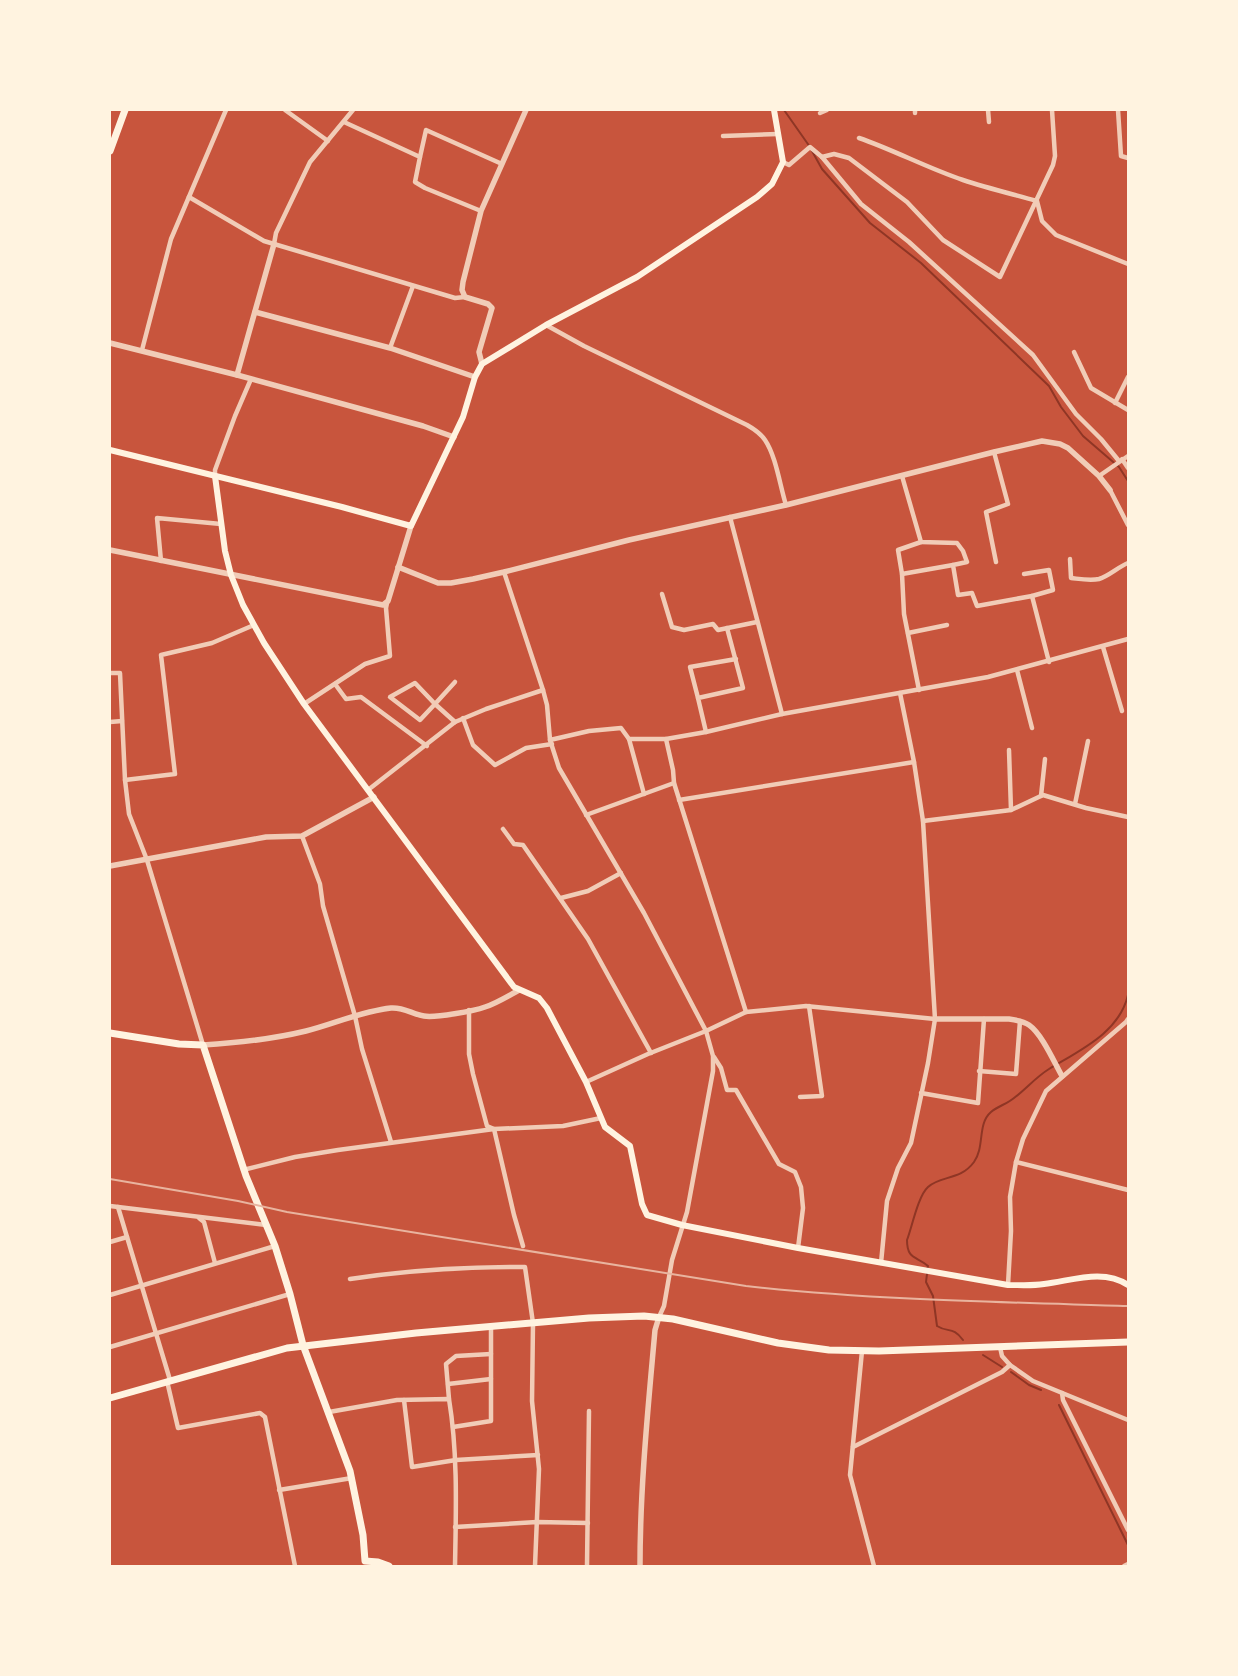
<svg xmlns="http://www.w3.org/2000/svg" width="1238" height="1676" font-family="'IBM Plex Sans',sans-serif">
<style>
.lines{fill:none;stroke-linecap:round;stroke-linejoin:round}
.stream{stroke:#8f3625;stroke-width:2}
.minor{stroke:#f1ccb7;stroke-width:4.5}
.tertiary{stroke:#f1ccb7;stroke-width:5.5}
.secondary{stroke:#fff3e0;stroke-width:6}
.primary{stroke:#fff3e0;stroke-width:7}
.rail{stroke:#e9b49f;stroke-width:2}
</style>
<rect width="100%" height="100%" fill="#c8553d"/>
<g class="lines">
<g class="stream">
<path d="M784,110L810,147"/>
<path d="M812,151L822,169L870,223L921,263L1049,386L1061,407L1083,436L1119,467L1128,481"/>
<path d="M927,1269L928,1266C917,1256 907,1260 907,1240C912,1227 918,1196 928,1187C941,1175 960,1181 974,1162C985,1147 977,1124 991,1112C998,1106 1007,1104 1014,1098C1026,1089 1036,1077 1049,1069C1080,1050 1119,1033 1128,995"/>
<path d="M927,1274L926,1282L933,1296L937,1326C948,1333 953,1326 963,1340"/>
<path d="M983,1355L1002,1367"/>
<path d="M1011,1372L1029,1385L1041,1390"/>
<path d="M1059,1405L1128,1545"/>
</g>
<g class="minor">
<path d="M285,110L328,141"/>
<path d="M915,110V113"/>
<path d="M988,110L989,122"/>
<path d="M1118,110L1121,156L1128,158"/>
<path d="M820,113L827,110"/>
<path d="M344,122L420,157L415,182L425,188L481,211"/>
<path d="M723,136L778,134"/>
<path d="M859,138C894,150 927,168 963,180C987,188 1012,194 1037,201L1042,221L1056,235L1128,264"/>
<path d="M420,157L426,130L502,164"/>
<path d="M822,157L861,204L909,242L1033,355L1076,414L1101,439L1119,461"/>
<path d="M783,162L789,165L810,147L822,157L834,154L849,158L907,202L943,240L1000,277L1053,165L1055,156L1052,110"/>
<path d="M189,197L264,241L455,298L465,297"/>
<path d="M274,244L276,233L310,162L353,110"/>
<path d="M546,325L584,346L747,425C754,429 761,434 765,440C776,456 780,486 786,505"/>
<path d="M390,348L413,286"/>
<path d="M142,350L171,239L226,110"/>
<path d="M1074,352L1091,388L1128,410"/>
<path d="M1115,403L1128,377"/>
<path d="M994,452L1008,504L986,512L996,562"/>
<path d="M1122,459L1128,468"/>
<path d="M215,476V470L235,416L251,379"/>
<path d="M902,476L921,542L957,543L963,551L967,562L953,565L958,595L972,593L977,606L1032,596L1049,662"/>
<path d="M1099,476L1128,456"/>
<path d="M1110,490L1128,525"/>
<path d="M730,517L782,714"/>
<path d="M921,542L898,550L902,574L953,565"/>
<path d="M1070,559L1071,578C1080,579 1090,581 1099,579C1109,576 1118,567 1128,563"/>
<path d="M161,561L157,518L221,524"/>
<path d="M504,572L543,690L547,705L550,740L559,768L644,913L706,1031L713,1056V1071L687,1212L672,1260L664,1306L659,1317"/>
<path d="M902,574L904,614L919,690"/>
<path d="M1024,574L1049,570L1053,590L1032,596"/>
<path d="M662,594L672,627L684,630L713,624L718,630L757,622"/>
<path d="M908,633L947,625"/>
<path d="M1103,647L1122,711"/>
<path d="M1017,670L1032,728"/>
<path d="M110,673H120L125,780L129,814L147,860L203,1045"/>
<path d="M415,683L435,704L420,720L390,697Z"/>
<path d="M335,684L346,699L361,697L427,746"/>
<path d="M698,698L690,667L736,659"/>
<path d="M304,704L365,664L390,656L386,608L387,603"/>
<path d="M463,718L473,745L495,765L526,748L552,744"/>
<path d="M110,722L122,721"/>
<path d="M455,722L435,704L455,682"/>
<path d="M706,732L698,698L743,688L727,628"/>
<path d="M629,739L644,794"/>
<path d="M666,739L673,770L674,783L746,1012"/>
<path d="M550,740L589,731L621,728L629,739H666L706,732L782,714L988,677L1128,639"/>
<path d="M1009,750L1011,810"/>
<path d="M125,780L175,774L161,655L212,643L254,625"/>
<path d="M368,790L455,722L486,709L543,690"/>
<path d="M1041,796L1045,759"/>
<path d="M679,800L914,762"/>
<path d="M1075,804L1088,741"/>
<path d="M586,815L674,783"/>
<path d="M923,821L1011,810L1043,795L1086,808L1128,817"/>
<path d="M503,829L514,844L523,845L588,939L651,1053"/>
<path d="M302,836L320,884L323,906L355,1016L362,1049L391,1142"/>
<path d="M561,898L588,891L621,873"/>
<path d="M469,1010V1054L473,1074L487,1126L494,1129L514,1215L523,1246"/>
<path d="M714,1057L721,1068L727,1090H736L779,1164L795,1172L801,1187L803,1208L798,1248"/>
<path d="M979,1071L1016,1074L1020,1021"/>
<path d="M586,1082L648,1054L706,1031L746,1012L806,1006L935,1019"/>
<path d="M921,1093L978,1103L984,1019"/>
<path d="M800,1097L822,1096L809,1006"/>
<path d="M1016,1162L1128,1190"/>
<path d="M243,1170L295,1157L338,1150L494,1129L563,1126L601,1118"/>
<path d="M110,1206L266,1225"/>
<path d="M118,1207L170,1380"/>
<path d="M199,1218L204,1222L215,1263"/>
<path d="M110,1242L127,1237"/>
<path d="M881,1263L887,1201L898,1168L911,1143L928,1063L935,1019L923,821L914,762L900,693"/>
<path d="M350,1279C408,1270 466,1267 525,1267L533,1323L532,1401L539,1469L535,1566"/>
<path d="M1008,1285L1011,1231L1010,1197L1016,1162L1023,1139L1046,1091L1126,1022L1128,1019"/>
<path d="M110,1295L275,1246"/>
<path d="M110,1347L290,1294"/>
<path d="M1000,1347L1002,1356L1010,1365L1033,1381L1128,1420"/>
<path d="M862,1351L850,1475L874,1566"/>
<path d="M167,1381L178,1428L260,1413L265,1417L295,1566"/>
<path d="M448,1384L491,1379"/>
<path d="M1062,1393L1063,1400L1128,1530"/>
<path d="M449,1399L446,1364L456,1356L491,1354"/>
<path d="M404,1400L412,1467L456,1460L538,1455"/>
<path d="M329,1412L397,1400L449,1399C458,1454 456,1510 455,1566"/>
<path d="M453,1427L491,1421V1327"/>
<path d="M853,1447L1002,1372L1010,1365"/>
<path d="M279,1490L352,1478"/>
<path d="M455,1527L537,1522L588,1523"/>
<path d="M587,1566L589,1411"/>
<path d="M1124,1566L1128,1564"/>
</g>
<g class="tertiary">
<path d="M255,312L390,348L475,377"/>
<path d="M110,343L237,375L423,426L454,437"/>
<path d="M482,364L479,352L492,308L488,304L465,297L462,290L463,282L481,211L526,110"/>
<path d="M237,375L274,244"/>
<path d="M110,550L383,605L388,601L411,526"/>
<path d="M398,567L438,583H451L473,579L504,572L629,540L786,505L994,452L1042,441L1060,444L1068,448L1099,476L1110,490"/>
<path d="M110,866L266,837L302,836L374,797"/>
<path d="M935,1019H1009C1016,1020 1023,1021 1029,1025C1042,1034 1054,1062 1062,1076"/>
<path d="M203,1045C237,1043 273,1039 306,1031C334,1024 362,1011 391,1008C404,1007 412,1014 424,1016C435,1018 474,1011 485,1007C497,1003 508,996 519,990"/>
<path d="M640,1566C640,1487 648,1409 655,1330L659,1317"/>
</g>
<g class="secondary">
<path d="M110,450L342,507L411,526L463,417L475,377L482,364L546,325L637,277L757,197L772,184L783,162L774,110"/>
<path d="M215,476L225,551L231,575L243,605L264,643L304,704L514,987L539,998L547,1008L586,1082L605,1127L630,1146L642,1204L647,1215L682,1225L798,1248L1008,1285C1020,1285 1032,1286 1044,1284C1071,1281 1103,1268 1128,1285"/>
</g>
<g class="primary">
<path d="M110,151L125,110"/>
<path d="M110,1033L179,1044L203,1045L246,1176L275,1246L290,1294L303,1345L350,1471L363,1535L365,1561L378,1562L389,1566"/>
<path d="M110,1398L287,1348L416,1333L589,1318L644,1316L673,1319L778,1343L829,1350L879,1351L1128,1342"/>
</g>
<path class="rail" d="M110,1179L238,1201L287,1212L746,1286C873,1300 1000,1302 1128,1306"/>
</g>
<rect width="1238" height="1676" fill="none" stroke="#fff3e0" stroke-width="222"/>
</svg>
